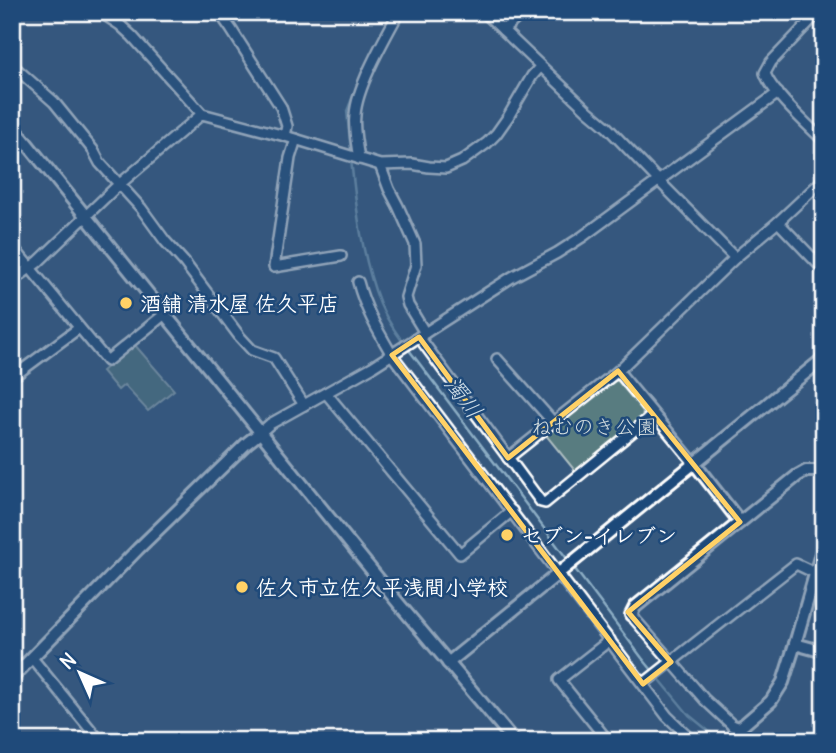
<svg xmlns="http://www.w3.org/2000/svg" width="836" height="753" font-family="Delius,'Klee One',sans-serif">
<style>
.green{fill:#587b80;stroke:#acbdc0;stroke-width:2}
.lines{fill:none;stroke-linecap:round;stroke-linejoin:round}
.stream{stroke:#8cadc4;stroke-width:2.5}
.minor-casing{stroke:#fff;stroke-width:14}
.tertiary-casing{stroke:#fff;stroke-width:16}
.minor{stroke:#1f4a7a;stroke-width:9}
.tertiary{stroke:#1f4a7a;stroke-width:10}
.marked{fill:none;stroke:#ffd166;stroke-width:5;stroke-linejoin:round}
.poi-dot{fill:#ffd166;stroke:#1f4a7a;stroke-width:2.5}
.labels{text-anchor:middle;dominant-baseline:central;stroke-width:5;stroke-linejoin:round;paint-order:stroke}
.poi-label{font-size:21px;font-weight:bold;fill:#fff;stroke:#1f4a7a;text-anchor:start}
.park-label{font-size:21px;fill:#d5dedf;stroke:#1f4a7a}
.water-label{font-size:23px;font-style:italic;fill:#cfdde6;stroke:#1f4a7a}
</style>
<rect width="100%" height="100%" fill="#35587e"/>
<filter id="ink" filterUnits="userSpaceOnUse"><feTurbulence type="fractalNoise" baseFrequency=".0143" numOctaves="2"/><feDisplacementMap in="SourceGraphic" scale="14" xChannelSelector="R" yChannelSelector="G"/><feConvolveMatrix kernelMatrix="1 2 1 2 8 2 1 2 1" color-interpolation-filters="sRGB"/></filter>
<g filter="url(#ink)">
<g class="green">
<path d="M134,344L174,390L148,411L124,385L118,390L102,371Z"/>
<path d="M612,380L618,381L643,411L642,418L576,472L545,434Z"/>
</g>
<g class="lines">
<g class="stream">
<path d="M351,152L347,111L365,66L393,12"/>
<path d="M351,159C356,207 362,258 380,304C389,325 405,345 419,363L568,560"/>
<path d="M572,565L642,658L689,715L721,741"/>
</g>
<defs>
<g id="minor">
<path d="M100,12L120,25L132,36L202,114L285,136L380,165L412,164L429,167L446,168L462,161L487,143L496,134L508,117L532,76L540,67"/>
<path d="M219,12L231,29L281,107L287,126L285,136"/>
<path d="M484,12L588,111L607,127L659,181L735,258"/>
<path d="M816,13L815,16L771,62L765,73C770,91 809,126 824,141"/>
<path d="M503,30L524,12"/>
<path d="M12,65L54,102L93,150L100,163L141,208L165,241L184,262L240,337L252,350L274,358L304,405"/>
<path d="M296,139L290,158L274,267L341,256"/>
<path d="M359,159C357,145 353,129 355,115C357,86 385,38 399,12"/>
<path d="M380,165L389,189L398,206L415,244L416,265L406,297L408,305L425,333"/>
<path d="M778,222L824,270"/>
<path d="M12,246L107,361L166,313"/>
<path d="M12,281L38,262L114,189L202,114"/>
<path d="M358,282C365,309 378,331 392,355L667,716L693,741"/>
<path d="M419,337L541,502L545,503L653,415"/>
<path d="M497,359L553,422"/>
<path d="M618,371L694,463"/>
<path d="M18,373L79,328"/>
<path d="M326,393L460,554L512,511"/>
<path d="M261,432L270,424L372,367L512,277L557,253L582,237L778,93"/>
<path d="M508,458L618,371L735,258L778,222L824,179"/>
<path d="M631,615L705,700L733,726"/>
<path d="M32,658L100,741"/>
<path d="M643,684L796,564L815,573"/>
<path d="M608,741L559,680L610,640"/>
</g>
<g id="tertiary">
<path d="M12,125L399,604L514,741"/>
<path d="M694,463L740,522"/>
<path d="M631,615L635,607L797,476L806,471H824"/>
<path d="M795,644L824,652"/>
<path d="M448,663L824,358"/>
<path d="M12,678L138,549L247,443L261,432"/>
<path d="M733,726L739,728L742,726L771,701L783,682L795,644L824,543"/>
</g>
</defs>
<use href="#minor" class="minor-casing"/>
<use href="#tertiary" class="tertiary-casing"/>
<use href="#minor" class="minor"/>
<use href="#tertiary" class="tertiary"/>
</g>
</g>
<path d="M0 0H836V753H0ZM419,337L508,458L618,371L740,522L628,612L671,662L643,684L392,355Z" fill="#35587e" fill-opacity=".55" fill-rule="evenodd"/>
<path class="marked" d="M419,337L508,458L618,371L740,522L628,612L671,662L643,684L392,355Z"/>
<g class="poi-dot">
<circle cx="126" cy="303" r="7"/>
<circle cx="507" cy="535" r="7"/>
<circle cx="242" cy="587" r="7"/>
</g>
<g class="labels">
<g class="poi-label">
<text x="140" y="303">酒舗 清水屋 佐久平店</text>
<text x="521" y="535">セブン-イレブン</text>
<text x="256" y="587">佐久市立佐久平浅間小学校</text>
</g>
<g class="park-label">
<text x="594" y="426">ねむのき公園</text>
</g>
<g class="water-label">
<text transform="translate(464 397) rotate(53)">濁川</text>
</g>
</g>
<rect width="836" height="753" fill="none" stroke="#1f4a7a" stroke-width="42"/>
<rect x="21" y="21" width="794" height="711" fill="none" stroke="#fff" stroke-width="2.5" filter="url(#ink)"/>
<g transform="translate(80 673) rotate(315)" stroke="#1f4a7a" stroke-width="5" paint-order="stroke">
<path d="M0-5L12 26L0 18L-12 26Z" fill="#ffffff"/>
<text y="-10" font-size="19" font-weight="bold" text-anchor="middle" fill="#ffffff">N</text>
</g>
</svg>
